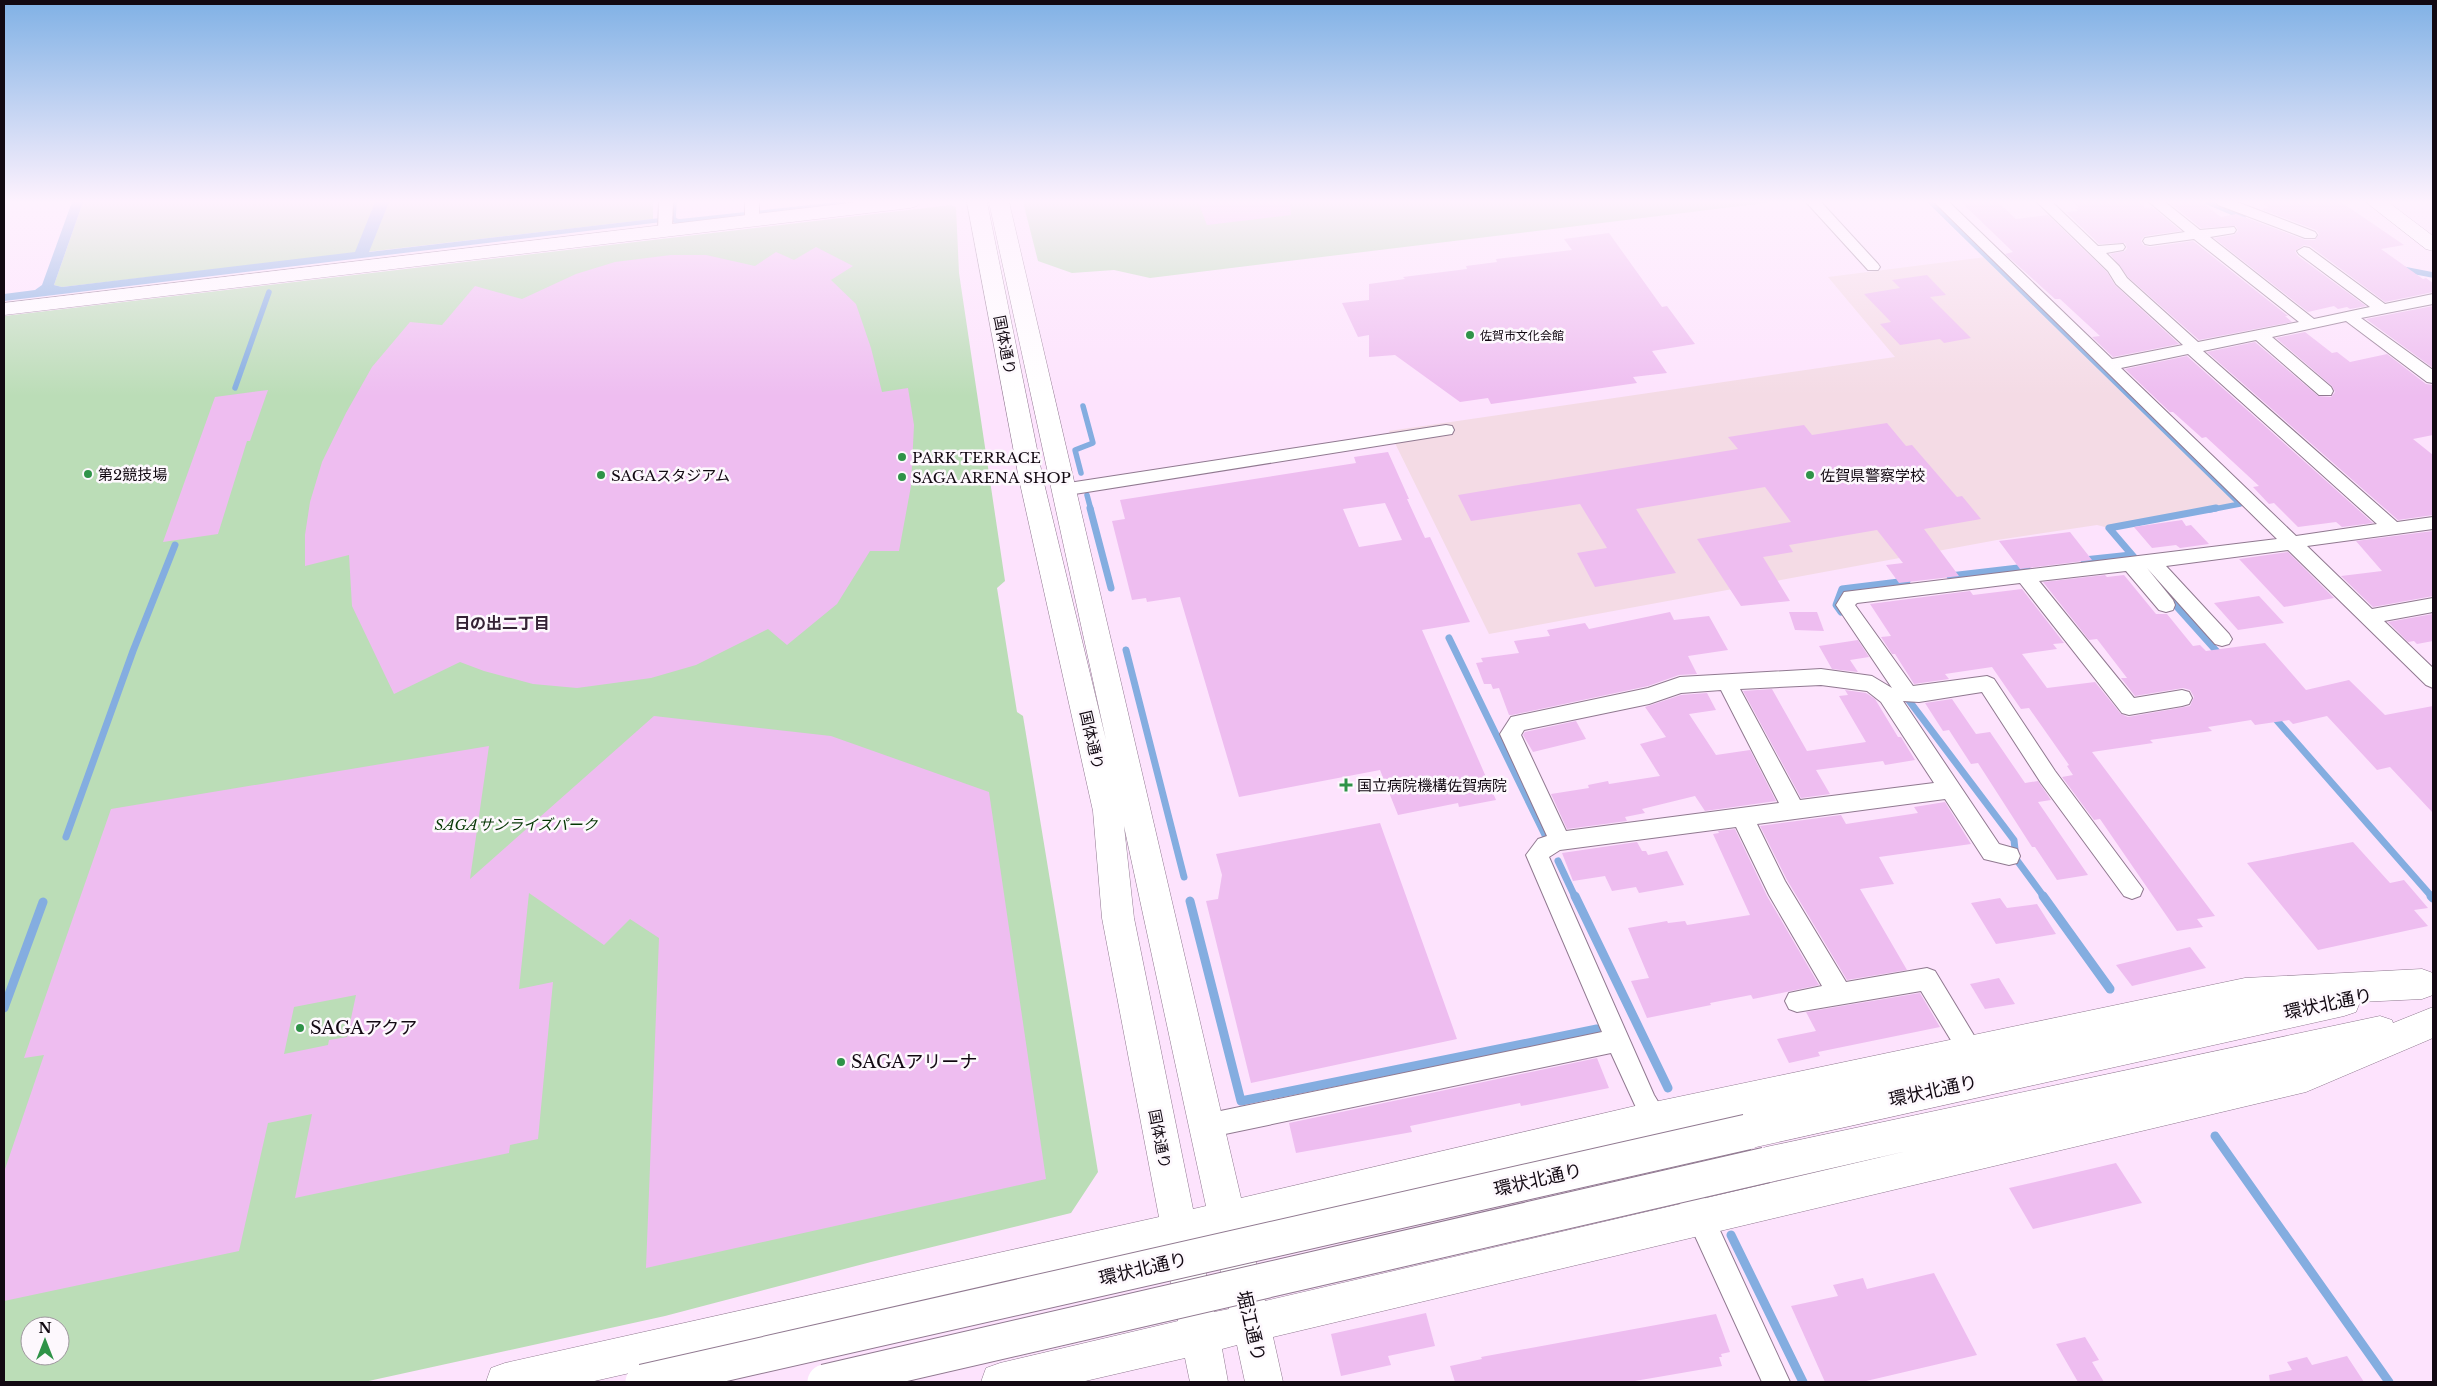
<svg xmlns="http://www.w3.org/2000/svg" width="2437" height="1386" font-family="'Libre Baskerville','Noto Sans JP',serif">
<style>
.education{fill:#f4dbe5}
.green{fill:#bbddb7;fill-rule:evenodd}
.water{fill:#84ade0}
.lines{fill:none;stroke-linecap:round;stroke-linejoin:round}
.stream-far2{stroke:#84ade0;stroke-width:5.5}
.stream-far1{stroke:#84ade0;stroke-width:7}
.stream{stroke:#84ade0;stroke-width:9}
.building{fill:#eebdf0;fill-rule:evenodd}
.street-casing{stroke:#907990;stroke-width:2}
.secondary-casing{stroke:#907990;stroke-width:1}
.highway-casing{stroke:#907990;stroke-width:1}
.street{fill:#fff;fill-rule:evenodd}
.secondary{fill:#fff;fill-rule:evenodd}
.highway{fill:#fff;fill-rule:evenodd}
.highway-bridge-casing{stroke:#907990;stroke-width:37;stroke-linecap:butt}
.highway-bridge{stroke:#fff;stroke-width:35}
.poi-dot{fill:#2f9348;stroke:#fdf8fd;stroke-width:2}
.labels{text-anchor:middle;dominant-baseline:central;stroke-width:5;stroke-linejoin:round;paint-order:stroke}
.far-poi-label{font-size:12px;fill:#120912;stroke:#fdf8fd;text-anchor:start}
.street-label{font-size:15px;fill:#120912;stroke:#fdf8fd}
.poi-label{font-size:15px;fill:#120912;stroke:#fdf8fd;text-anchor:start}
.park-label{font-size:15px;font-style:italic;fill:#053603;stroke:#fdf8fd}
.neighbourhood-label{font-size:16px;font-weight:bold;fill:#342235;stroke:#fdf8fd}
.near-street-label{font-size:18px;fill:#120912;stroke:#fdf8fd}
.near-poi-label{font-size:18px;fill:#120912;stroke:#fdf8fd;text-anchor:start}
</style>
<rect width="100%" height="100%" fill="#fde3fd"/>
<path class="education" d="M1986,257L2240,504L2109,528L2097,525L1997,540L1489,634L1389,431L1895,357L1828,277Z"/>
<g class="green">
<path d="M83,202H653V219L62,287L54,285Z"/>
<path d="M1023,202H1773L1150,278L1114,270L1072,273L1038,261Z"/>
<path d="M951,205L956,207L959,273L1005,581L997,588L1017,712L1023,716L1098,1172L1071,1213L871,1262L665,1316L364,1382H4V316ZM30,1326H60V1356H30Z"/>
</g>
<path class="water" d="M72,202H83L54,285L62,287L355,252L375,202H389L369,252L669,217L670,221L4,301V294L35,290L42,285Z"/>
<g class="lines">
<g class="stream-far2">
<path d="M1931,202L2240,504L2209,510"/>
<path d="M2208,202L2243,217"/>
<path d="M673,219L678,222L844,204"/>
<path d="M665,220L673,219L674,202"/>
<path d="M2402,269L2433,275"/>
<path d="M235,388L269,292"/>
<path d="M1081,473L1075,450L1093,443L1083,406"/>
<path d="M1087,495L1091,510"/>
</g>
<g class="stream-far1">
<path d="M1090,508L1111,588"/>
<path d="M2084,560L2131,555"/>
<path d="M2139,563L2109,528L2216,508"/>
<path d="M1950,576L2027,567"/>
<path d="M2169,598L2220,655"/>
<path d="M1841,612L1836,605L1842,589L1907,581"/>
<path d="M1449,638L1545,835"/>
<path d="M1126,650L1184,877"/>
<path d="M1904,694L2014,840L2016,859L2044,897"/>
<path d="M2273,716L2432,897"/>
<path d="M66,837L133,651L175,545"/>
<path d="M1558,861L1575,897"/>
</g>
<g class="stream">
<path d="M1575,896L1668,1088"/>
<path d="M2043,896L2110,989"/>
<path d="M2431,896L2433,898"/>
<path d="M1190,901L1241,1101L1597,1029"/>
<path d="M4,1008L43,902"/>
<path d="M2215,1136L2389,1382"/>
<path d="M1731,1235L1803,1382"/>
</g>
</g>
<g class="building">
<path d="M1198,202H1290L1291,215L1207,225Z"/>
<path d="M1961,202H1998L2016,219L2048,215L2107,272L2115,285L2179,344L2113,357L2092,337L2100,336L2060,299H2055L2005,254L2013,252Z"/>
<path d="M2073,202H2144V208L2152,207L2181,231L2145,236L2141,240L2143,245L2150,247L2193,241L2288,316H2285L2292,322L2199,340L2128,277L2110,254L2125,251L2127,248L2125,243L2099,244L2066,212L2078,211L2075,208H2079Z"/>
<path d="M2176,202H2201L2221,217L2236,214L2305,240H2315L2319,234L2316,230L2261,209L2269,208L2262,202H2341L2404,245L2381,249L2423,279L2426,278L2433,283V292L2385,302L2310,246L2304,245L2295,251L2298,256L2366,306L2350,309L2347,307L2338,309L2334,306L2308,312L2214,238L2234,235L2238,231L2236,226L2201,228L2170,203Z"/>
<path d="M1609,233L1662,307L1667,306L1695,344L1652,351L1667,373L1633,377L1637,383L1491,404L1488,398L1460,402L1395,355L1369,357V335L1358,337L1342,303L1369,300V284L1405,279L1403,277L1467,269L1466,266L1497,262L1496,259L1572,250L1564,239Z"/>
<path d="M816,247L853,266L831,280L856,304L871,348L882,392L908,388L914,425L911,486L899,551H870L837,604L787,645L768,629L696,665L651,678L577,688L533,684L484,671L460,662L394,694L352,606L349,555L305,566V535L310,502L322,462L346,413L372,367L410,322L442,325L475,286L522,299L576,274L615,262L671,255H706L755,266L776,252L794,260Z"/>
<path d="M1927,275L1946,295L1930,297L1971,338L1944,343L1940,339L1900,345L1880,324L1891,322L1864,294L1900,288L1892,280Z"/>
<path d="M2433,306V368L2366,319Z"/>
<path d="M2305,332L2332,353L2337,352L2350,362L2387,354L2426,384L2433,385V435L2413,439L2433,455V515L2398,520L2207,352L2255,342L2318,396L2331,397L2335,392L2332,386L2276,338Z"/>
<path d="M2187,356L2373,523L2342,527L2336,522L2298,527L2274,503L2269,504L2253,487L2259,486L2206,437L2202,438L2173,412H2170L2125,369Z"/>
<path d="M268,390L250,441H247L218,534L163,542L215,397Z"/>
<path d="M1887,423L1906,446L1912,445L1957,497L1962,496L1981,519L1924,529L1959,576L1899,583L1886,565L1903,563L1877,530L1789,545L1793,552L1763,557L1790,601L1741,606L1697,539L1791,522L1765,487L1636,509L1676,573L1595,587L1577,553L1607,548L1580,504L1471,521L1458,495L1738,449L1728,437L1804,425L1812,435Z"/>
<path d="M1388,452L1409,499H1407L1425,538L1430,537L1470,622L1422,630L1496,800L1459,807L1458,803L1398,815L1380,770L1239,797L1180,597L1147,602L1146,598L1132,600L1112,521L1125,519L1120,500L1356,463L1354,457ZM1385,503L1402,540L1359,547L1343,509Z"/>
<path d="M2182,520L2186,526L2191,525L2209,544L2180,548L2176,545L2152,548L2134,527Z"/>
<path d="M2433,531V596L2373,607L2341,576L2382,571L2356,541Z"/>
<path d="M2070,532L2092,560L2020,569L1999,541Z"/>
<path d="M2288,552L2334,598L2284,607L2239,559Z"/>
<path d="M2105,575L2107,577L2124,575L2156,614H2167L2193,646L2200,645L2206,651L2265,643L2306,690L2349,680L2385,715L2433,706V813L2390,767L2377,770L2327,716L2293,724L2289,720L2255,725L2251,720L2208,727L2212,731L2150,740L2153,743L2092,752L2215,916L2197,919L2203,927L2177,931L2100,819L2094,820L2062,777L2073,775L2067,766L2069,765L2029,708L2021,709L1992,667L1945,674L1949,679L1914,684L1895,654H1892L1881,637L1891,636L1870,604L1970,591L1973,595L2022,589L2064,643L2053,644L2057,649L2022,654L2047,688L2095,682L2121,714L2128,717L2190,706L2194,697L2190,690L2183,688L2135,696L2121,678H2127L2097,639L2089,640L2043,582Z"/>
<path d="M2259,596L2284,623L2238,630L2214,603Z"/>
<path d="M1670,612L1674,620L1709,616L1728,650L1688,656L1697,674L1679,675L1648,686L1512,715H1509L1499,688L1493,689L1491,684H1484L1476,663L1483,662L1481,658L1519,653L1514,641L1550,636L1547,630L1585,623L1589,629Z"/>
<path d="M1789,612H1817L1824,631L1795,630Z"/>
<path d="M2433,614V641L2417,644L2414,641L2408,642L2388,622Z"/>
<path d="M1858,640L1869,657L1850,660L1858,672L1832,669L1819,646Z"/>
<path d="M1772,689L1807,751L1866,742L1839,696L1848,695L1845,690L1866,693L1875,699L1898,737H1901L1915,760L1885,765L1883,761L1816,770L1830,794L1801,798L1743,691Z"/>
<path d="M1707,693L1716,710L1689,714L1716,755L1750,750L1776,801L1705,811L1695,796L1642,809L1645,813L1625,817L1627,821L1567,829L1551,794L1589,788L1588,785L1608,781L1609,784L1660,776L1640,744L1666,737L1645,707L1681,695Z"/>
<path d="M1952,699L1976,734L1990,732L2025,783L2038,781L2051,800L2038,802L2088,875L2057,880L2035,847H2032L1978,763L1971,764L1949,730L1943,731L1925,703Z"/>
<path d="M654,716L831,736L989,792L1046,1179L646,1268L659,938L630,919L604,945L529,893L519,989L553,982L538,1139L510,1145L509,1153L295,1198L312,1114L268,1123L239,1251L4,1301V1172L44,1055L24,1058L111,809L489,746L470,879ZM356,995L347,1037L329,1040L328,1045L284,1054L294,1007Z"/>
<path d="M1576,721L1586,739L1533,752L1523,735L1525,732Z"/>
<path d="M1945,802L1971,844L1879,857L1894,884L1860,889L1907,970L1847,980L1787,880L1760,826L1841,815L1846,824L1918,813L1914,807Z"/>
<path d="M1380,823L1457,1039L1251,1083L1206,901L1218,899L1222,875L1216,854Z"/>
<path d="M1735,829L1767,896L1819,985L1753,999L1751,995L1710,1003L1711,1005L1647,1018L1631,981L1649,978L1628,928L1667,921L1668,923L1685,921L1687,925L1750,915L1713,834L1719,833L1718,831Z"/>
<path d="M1637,842L1642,851H1646L1648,855L1667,851L1684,885L1639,893L1636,887L1612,891L1605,876L1573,881L1562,853Z"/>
<path d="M2353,842L2390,883L2404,880L2428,908L2414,910L2428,926L2318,950L2247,863Z"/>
<path d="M2000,898L2007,908L2037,904L2056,934L1996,944L1971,903Z"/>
<path d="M2190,947L2206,968L2132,986L2116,965Z"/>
<path d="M1999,978L2015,1004L1985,1009L1970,984Z"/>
<path d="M1920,993L1940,1027L1818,1052L1820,1056L1789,1063L1777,1039L1816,1031L1806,1012Z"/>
<path d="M1597,1058L1609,1088L1521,1106L1520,1103L1410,1126L1412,1132L1296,1153L1289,1123Z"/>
<path d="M2116,1163L2142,1203L2033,1229L2009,1188Z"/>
<path d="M1934,1273L1977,1355L1862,1382H1825L1791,1306L1838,1296L1833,1285L1863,1278L1867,1289Z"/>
<path d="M1426,1313L1435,1346L1388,1356L1391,1365L1341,1376L1331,1334Z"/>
<path d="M1716,1314L1730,1352L1721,1354L1722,1357H1719L1722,1366L1629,1382H1455L1450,1366L1482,1359L1481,1357Z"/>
<path d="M2085,1337L2099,1360L2092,1362L2104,1382H2078L2056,1344Z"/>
<path d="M2347,1356L2364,1382H2270L2269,1375L2292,1370L2287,1362L2307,1357L2312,1365Z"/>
</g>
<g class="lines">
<defs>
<g id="street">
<path d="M659,202H673L672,230L670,233H660L658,230Z"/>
<path d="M745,202H759V220L757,223H747L745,220Z"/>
<path d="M1806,202H1821L1878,264L1880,267L1878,270H1868Z"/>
<path d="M1934,202H1949L2112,359L2183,345L2116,284L2108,271L2037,202H2052L2098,246L2123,244L2125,247L2123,250L2106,253L2119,266L2127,278L2198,342L2299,322L2194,239L2150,245L2145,244L2143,241L2145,238L2185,232L2149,202H2165L2200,230L2234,227L2236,230L2234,233L2210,237L2314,319L2370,307L2299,254L2297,251L2304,247L2309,248L2385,304L2433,294V304L2361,318L2433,370V383L2427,382L2346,321L2272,337L2331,387L2333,391L2331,395H2319L2256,340L2203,351L2397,522L2433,517V529L2307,546L2372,609L2433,598V612L2384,621L2433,668V688L2426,685L2288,550L2166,566L2229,634L2232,639L2229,644L2222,646L2215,644L2147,568L2173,600L2175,605L2173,610L2166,612L2159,610L2126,571L2039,581L2134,698L2182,690L2189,692L2192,698L2189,704L2182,706L2129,715L2122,713L2020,583L1857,603L1855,605L1913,686L1987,676L1994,679L2055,771L2143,889L2140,896L2132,899L2124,896L2041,783L1982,692L1919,702L1903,701L1999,844L2017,849L2020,856L2017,863L2009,865L1984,859L1945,799L1757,824L1785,881L1846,982L1927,968L1935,971L1984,1052L1981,1060L1972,1064L1963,1060L1921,991L1797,1012L1789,1009L1785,1001L1789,993L1822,986L1769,895L1736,827L1560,850L1549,857L1654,1095L1668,1118L1790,1382H1762L1611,1053L1206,1138L1197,1135L1193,1126L1197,1117L1206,1114L1602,1032L1526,855L1538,839L1547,836L1500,734L1511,717L1648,688L1680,677L1821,669L1872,676L1892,688L1836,605L1844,592L2277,539ZM2188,354L2377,524L2296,536L2121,368ZM1821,685L1867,691L1881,702L1934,783L1800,800L1740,689ZM1721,690L1779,803L1566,831L1521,735L1524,730L1649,704L1681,693Z"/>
<path d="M2216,202H2237L2315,232L2317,235L2315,238H2305L2218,205Z"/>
<path d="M1446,425L1452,426L1454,430L1452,434L1062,496L1056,494L1053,490L1056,486L1062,484Z"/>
</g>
<g id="secondary">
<path d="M858,202H919L917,206L910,208L4,315V303Z"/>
<path d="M2366,202H2388L2433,236V251L2426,249Z"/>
</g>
<path id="highway" d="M967,202H987L1043,479L1106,740L989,202H1009L1241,1198L1635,1106L2245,978L2422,969L2433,973V995L2422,999L2360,1002L2356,1012L2344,1016L1747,1149L1735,1144L1730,1132L1735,1120L1743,1117L1635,1140L1249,1232L1265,1301L1907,1151L1766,1183L1754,1177L1748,1165L1754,1153L1766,1147L2380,1016L2392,1020L2393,1023L2433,1007V1038L2306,1092L1273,1337L1283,1382H1245L1237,1345L1222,1349L1228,1382H1190L1185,1358L1081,1382H981L986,1368L1000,1363L1178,1321L1165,1252L590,1382H486L491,1368L505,1363L1159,1217L1102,918L1093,811L1019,479ZM1124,826L1206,1206L1193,1209L1134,918ZM1214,1241L1229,1309L1214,1312L1200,1244Z"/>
</defs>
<use href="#street" class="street-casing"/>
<use href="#secondary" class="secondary-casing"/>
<use href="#highway" class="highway-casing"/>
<use href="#street" class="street"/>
<use href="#secondary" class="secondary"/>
<use href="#highway" class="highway"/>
<defs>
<g id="highway-bridge">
<path d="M643,1382L1747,1132"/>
<path d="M825,1382L1766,1165"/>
</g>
</defs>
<use href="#highway-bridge" class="highway-bridge-casing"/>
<use href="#highway-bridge" class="highway-bridge"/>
</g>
<linearGradient id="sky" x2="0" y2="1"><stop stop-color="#80b1e5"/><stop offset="0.51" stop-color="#fef2fe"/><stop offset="1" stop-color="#fef2fe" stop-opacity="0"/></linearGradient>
<rect width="2437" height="396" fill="url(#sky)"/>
<g class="poi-dot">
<circle cx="1470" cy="335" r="5"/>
<circle cx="902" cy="457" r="5"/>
<circle cx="88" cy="474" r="5"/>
<circle cx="601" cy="475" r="5"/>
<circle cx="1810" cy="475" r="5"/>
<circle cx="902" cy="477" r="5"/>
<path d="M1343.5 777.5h5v5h5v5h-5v5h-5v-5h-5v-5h5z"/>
<circle cx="300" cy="1028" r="5"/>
<circle cx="841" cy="1062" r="5"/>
</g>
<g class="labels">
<g class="far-poi-label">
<text x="1480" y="335">佐賀市文化会館</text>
</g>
<g class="street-label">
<text transform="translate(1005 345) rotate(79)">国体通り</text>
<text transform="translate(1092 740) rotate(77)">国体通り</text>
<text transform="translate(1160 1139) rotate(79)">国体通り</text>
</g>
<g class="poi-label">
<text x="912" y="457">PARK TERRACE</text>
<text x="98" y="474">第2競技場</text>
<text x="611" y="475">SAGAスタジアム</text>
<text x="1820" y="475">佐賀県警察学校</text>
<text x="912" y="477">SAGA ARENA SHOP</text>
<text x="1357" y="785">国立病院機構佐賀病院</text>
</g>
<g class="park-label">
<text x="516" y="824">SAGAサンライズパーク</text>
</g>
<g class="neighbourhood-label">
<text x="502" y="623">日の出二丁目</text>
</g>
<g class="near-street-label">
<text transform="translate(2328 1004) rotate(-12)">環状北通り</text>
<text transform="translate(1933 1091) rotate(-12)">環状北通り</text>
<text transform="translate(1538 1180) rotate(-13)">環状北通り</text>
<text transform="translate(1143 1269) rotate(-13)">環状北通り</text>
<text transform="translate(1251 1326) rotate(77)">堀江通り</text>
</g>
<g class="near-poi-label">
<text x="310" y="1028">SAGAアクア</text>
<text x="851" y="1062">SAGAアリーナ</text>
</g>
</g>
<rect width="2437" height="1386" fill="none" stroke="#120912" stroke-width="10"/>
<g transform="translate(45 1341)"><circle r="24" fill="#fdf8fd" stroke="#9f989f"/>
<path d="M0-4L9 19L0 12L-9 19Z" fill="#2f9348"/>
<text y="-8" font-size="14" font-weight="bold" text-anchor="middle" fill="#120912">N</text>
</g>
</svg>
